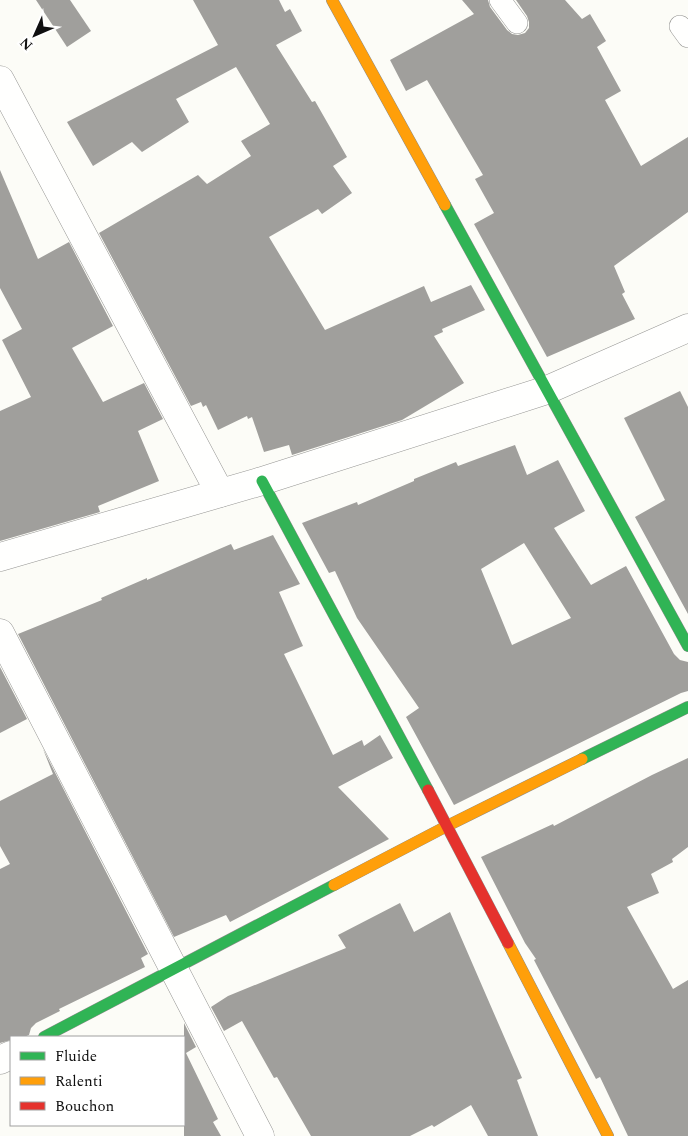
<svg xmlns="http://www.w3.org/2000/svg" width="688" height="1136" font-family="Spectral,serif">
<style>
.building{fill:#a09f9c;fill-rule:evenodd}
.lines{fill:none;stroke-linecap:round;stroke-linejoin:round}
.lane-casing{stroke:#969694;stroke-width:22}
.street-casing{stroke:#969694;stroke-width:29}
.fast-casing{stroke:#8d8d8b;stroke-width:12}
.slow-casing{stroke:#8d8d8b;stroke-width:12}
.jam-casing{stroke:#8d8d8b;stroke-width:12}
.lane{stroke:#fffffe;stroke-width:21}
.street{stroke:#fffffe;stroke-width:28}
.fast{stroke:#30b455;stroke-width:11}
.slow{stroke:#ff9f0a;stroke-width:11}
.jam{stroke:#e5322d;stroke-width:11}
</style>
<rect width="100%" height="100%" fill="#fcfcf7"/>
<g class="building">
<path d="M36,0H70L91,31L67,47Z"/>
<path d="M193,0H279L285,12L290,9L302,31L276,45L312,102L315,101L347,157L333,166L352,193L322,214L318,209L269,237L325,330L424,286L431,302L471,285L485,310L442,329L443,332L434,336L464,383L402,420L292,455L289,445L264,452L252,417L248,419L247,416L218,430L206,405L203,407L201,402L191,406L99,233L198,175L207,184L251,156L241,141L270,124L236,67L176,99L189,122L142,152L132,142L93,166L67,122L218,45Z"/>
<path d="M462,0H488L490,7L507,30L512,34L518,35L525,33L529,28V22L527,16L516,0H565L582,19L590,14L606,41L597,47L621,91L605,100L641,166L688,137V212L614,266L625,292L622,294L635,319L547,357L474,224L494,213L475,179L483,175L427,80L406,91L390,60L474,14Z"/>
<path d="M0,170L38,259L69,242L113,326L72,348L103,402L144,383L163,419L138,431L159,481L98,506L100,512L0,541V411L31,397L2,340L22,329L0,288Z"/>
<path d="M680,391L688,407V614L635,517L665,500L624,418Z"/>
<path d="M515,445L527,475L558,460L585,511L554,528L591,585L626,566L674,654L680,660L688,662V691L681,693L454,805L406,717L419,708L357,618L335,571L329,573L302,523L357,502L358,505L414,481V479L456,462L458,466ZM524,543L571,618L512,645L481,569Z"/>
<path d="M273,535L300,584L279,592L303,646L284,654L333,755L362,740L364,746L380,735L393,758L338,787L389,839L230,922L226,915L174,937L18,634L102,600L101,598L147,578V580L231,544L234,550Z"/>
<path d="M0,667L27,719L0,733Z"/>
<path d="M43,749L148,954L141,958L145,967L59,1009L60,1011L36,1023L31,1028L29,1035L24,1037H11V1040L0,1043V869L10,864L0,846V801L53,774Z"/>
<path d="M688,758V847L672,859L673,862L651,874L659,893L627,907L673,989L688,980V1136H628L600,1077L596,1079L534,960L536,959L525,943L481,857L553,824L554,826L652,775Z"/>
<path d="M400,903L414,932L450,912L522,1078L517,1080L538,1136H488L471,1105L434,1127L432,1125L410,1136H311L277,1077L274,1078L242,1021L224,1031L211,1007L228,996L346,948L338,935Z"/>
<path d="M184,1023L196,1047L186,1053L218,1119L213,1122L221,1136H184Z"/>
</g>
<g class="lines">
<defs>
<g id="lane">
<path d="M500,0L517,23"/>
<path d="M680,26L688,37"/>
</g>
<g id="street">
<path d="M0,80L220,493"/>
<path d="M0,557L262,481L547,390L688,328"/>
<path d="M0,633L260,1136"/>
<path d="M0,1060L11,1055"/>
</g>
<g id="fast">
<path d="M445,205L688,646"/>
<path d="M262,481L428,790"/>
<path d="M582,759L688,707"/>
<path d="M44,1037L334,885"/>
</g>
<g id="slow">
<path d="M332,0L445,205"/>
<path d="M334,885L447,826L582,759"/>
<path d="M508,943L608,1136"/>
</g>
<path id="jam" d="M428,790L508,943"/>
</defs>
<use href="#lane" class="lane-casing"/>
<use href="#street" class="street-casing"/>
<use href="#fast" class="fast-casing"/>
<use href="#slow" class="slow-casing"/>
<use href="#jam" class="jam-casing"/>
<use href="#lane" class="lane"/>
<use href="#street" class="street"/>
<use href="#fast" class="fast"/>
<use href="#slow" class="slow"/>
<use href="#jam" class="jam"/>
</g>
<rect x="10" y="1036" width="175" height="90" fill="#ffffff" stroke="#9f9f9f"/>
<rect x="20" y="1052" width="25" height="8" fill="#30b455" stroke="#9f9f9f"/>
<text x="55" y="1061" font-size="15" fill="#101010">Fluide</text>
<rect x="20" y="1077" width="25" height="8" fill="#ff9f0a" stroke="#9f9f9f"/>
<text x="55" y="1086" font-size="15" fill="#101010">Ralenti</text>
<rect x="20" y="1102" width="25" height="8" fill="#e5322d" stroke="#9f9f9f"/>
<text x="55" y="1111" font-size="15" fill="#101010">Bouchon</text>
<g transform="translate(35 35) rotate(225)" stroke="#ffffff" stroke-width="4" paint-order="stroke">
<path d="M0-4L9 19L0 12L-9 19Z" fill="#101010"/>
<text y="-8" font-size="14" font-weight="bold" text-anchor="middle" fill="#101010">N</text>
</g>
</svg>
